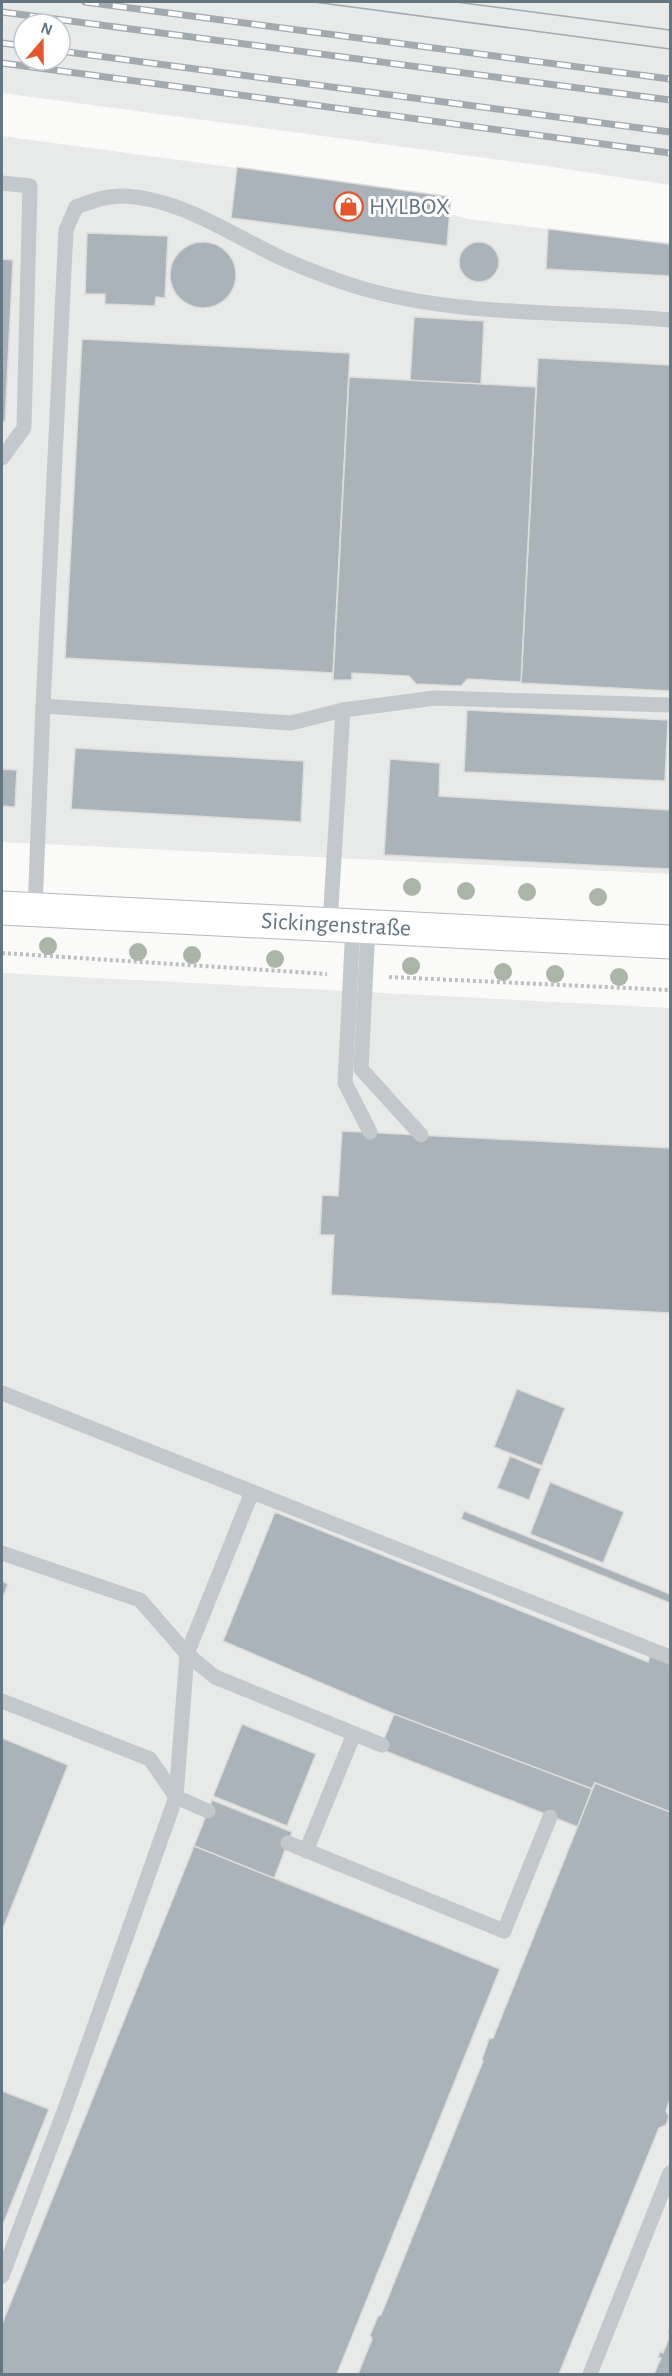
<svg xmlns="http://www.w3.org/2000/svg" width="672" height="2376" font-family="'Alegreya Sans',sans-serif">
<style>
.built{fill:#e8e9e9;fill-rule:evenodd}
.building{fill:#aab3b9;stroke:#dcdcda;stroke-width:1.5}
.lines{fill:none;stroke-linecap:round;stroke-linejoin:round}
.secondary-casing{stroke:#b3babf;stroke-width:35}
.path{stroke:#bbbfc2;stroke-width:4;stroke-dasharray:3 3;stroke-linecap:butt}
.service{stroke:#c3c8cc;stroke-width:15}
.secondary{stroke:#fff;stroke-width:33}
.tram{stroke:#a2aab0;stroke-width:1.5}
.rail-casing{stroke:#a2aab0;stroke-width:7}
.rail{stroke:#fff;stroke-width:4.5;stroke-dasharray:14;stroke-linecap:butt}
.tree{fill:#aab4a7}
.labels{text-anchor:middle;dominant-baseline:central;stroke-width:6;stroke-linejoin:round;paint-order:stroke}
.poi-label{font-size:24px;fill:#657683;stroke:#fff;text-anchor:start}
.street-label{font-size:24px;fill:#657683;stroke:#fff}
</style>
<rect width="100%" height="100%" fill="#fafaf8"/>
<g class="built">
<path d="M2,2H670V185L546,166L2,93ZM24,24H60V60H24Z"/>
<path d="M2,136L451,197L450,214L468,219L670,244V874L2,842Z"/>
<path d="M2,973L670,1008V2374H2Z"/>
</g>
<g class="building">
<path d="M237,167L451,197L447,246L231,218Z"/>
<path d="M548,229L670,244V276L546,269Z"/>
<path d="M87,233L168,236L165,298L156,297L155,306L105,304V294H85Z"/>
<circle cx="203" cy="275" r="33"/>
<circle cx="479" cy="262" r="20"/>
<path d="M2,259L13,260L5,422L2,421Z"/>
<path d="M414,317L484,321L481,384L410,381Z"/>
<path d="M82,339L350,353L333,673L65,658Z"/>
<path d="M538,358L670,365V691L521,683Z"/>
<path d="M349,377L536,387L521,682L468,679L461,686L416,684L409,676L352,673V680H333Z"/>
<path d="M467,710L668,720L665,781L464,772Z"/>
<path d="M75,748L304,761L301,822L71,809Z"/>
<path d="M390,759L440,763L439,796L670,810V869L384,855Z"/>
<path d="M2,769L17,770L15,807L2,806Z"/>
<path d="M342,1131L670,1148V1313L331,1295L334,1235H320L322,1195L338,1196Z"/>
<path d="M517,1389L565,1408L542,1466L494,1447Z"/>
<path d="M510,1456L541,1469L529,1500L497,1488Z"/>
<path d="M550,1482L624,1512L603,1563L530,1534Z"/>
<path d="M464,1511L670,1594V1603L461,1519Z"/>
<path d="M275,1512L648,1662L650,1655L670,1663V1812L595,1783L592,1789L394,1714L223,1641Z"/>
<path d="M2,1581L8,1584L2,1600Z"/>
<path d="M394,1714L592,1789L578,1827L380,1749Z"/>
<path d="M242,1724L316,1754L287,1826L213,1796Z"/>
<path d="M2,1738L68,1765L2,1931Z"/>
<path d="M595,1783L670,1812V2099L666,2111L669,2117L666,2125L659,2128L559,2374H358L372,2339L370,2335L378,2316L381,2315L483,2061L482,2059L489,2039L493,2038Z"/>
<path d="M212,1800L292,1832L274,1879L194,1846Z"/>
<path d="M194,1846L500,1969L337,2374H2V2324Z"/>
<path d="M2,2091L49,2109L2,2227Z"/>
<path d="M669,2330H670V2374H654L661,2358L658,2357L660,2352L663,2353L670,2335L668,2334Z"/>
</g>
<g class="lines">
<defs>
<path id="secondary" d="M2,908L670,942"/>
</defs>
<use href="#secondary" class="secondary-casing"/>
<g class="path">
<path d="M2,953L327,974"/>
<path d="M389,977L670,990"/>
</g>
<g class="service">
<path d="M2,183L30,186L24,428L2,458"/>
<path d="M670,320C563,310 449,318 345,283C322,275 298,266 277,256C229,233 180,199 125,196C108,195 92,201 76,207L66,230L43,706L291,723L343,710L435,698L670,705"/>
<path d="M35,910L43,706"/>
<path d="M330,924L343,710"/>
<path d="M353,926L345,1083L370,1132"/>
<path d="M368,926L361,1069L421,1135"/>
<path d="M2,1393L670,1657"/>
<path d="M2,1553L140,1600L187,1654L215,1677L382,1745"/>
<path d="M2,1701L150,1759L176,1797L208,1811"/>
<path d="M288,1843L504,1931L550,1817"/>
<path d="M306,1851L354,1734"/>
<path d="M2,2276L65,2109L176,1797L187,1654L252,1492"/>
<path d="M590,2374L670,2173"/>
</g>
<use href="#secondary" class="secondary"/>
<g class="tram">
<path d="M314,2L670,49"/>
<path d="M456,2L670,30"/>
</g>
<defs>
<g id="rail">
<path d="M85,2L670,79"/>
<path d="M2,12L670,100"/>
<path d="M2,43L24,46"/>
<path d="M60,51L670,132"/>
<path d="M2,63L670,153"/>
</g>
</defs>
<use href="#rail" class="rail-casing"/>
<use href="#rail" class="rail"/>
</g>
<g class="tree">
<circle cx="412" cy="887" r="9"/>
<circle cx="466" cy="891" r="9"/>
<circle cx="527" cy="892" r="9"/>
<circle cx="598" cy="897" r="9"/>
<circle cx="48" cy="946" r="9"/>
<circle cx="138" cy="952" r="9"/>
<circle cx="192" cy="955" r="9"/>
<circle cx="275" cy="959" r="9"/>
<circle cx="411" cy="966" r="9"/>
<circle cx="503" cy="972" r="9"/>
<circle cx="555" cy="974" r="9"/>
<circle cx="619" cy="977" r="9"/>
</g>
<defs>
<symbol id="shop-ring" viewBox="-11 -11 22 22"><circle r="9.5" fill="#fff" stroke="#e4572e" stroke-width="1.5"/><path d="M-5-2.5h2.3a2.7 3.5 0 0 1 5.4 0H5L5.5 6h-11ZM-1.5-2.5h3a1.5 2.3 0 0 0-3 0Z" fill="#e4572e"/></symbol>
</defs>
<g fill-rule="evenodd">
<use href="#shop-ring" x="332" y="190" width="33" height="33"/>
</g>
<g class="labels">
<g class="poi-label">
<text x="369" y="207">HYLBOX</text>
</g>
<g class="street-label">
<text transform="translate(336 925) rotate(3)">Sickingenstraße</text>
</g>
</g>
<rect width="672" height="2376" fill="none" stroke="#657683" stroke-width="6"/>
<g transform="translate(42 42) rotate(20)"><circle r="28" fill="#ffffff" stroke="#c1c8cd" stroke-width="1.5"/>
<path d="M0-4.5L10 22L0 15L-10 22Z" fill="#e4572e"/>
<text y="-9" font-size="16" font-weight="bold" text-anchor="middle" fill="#657683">N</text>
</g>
</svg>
